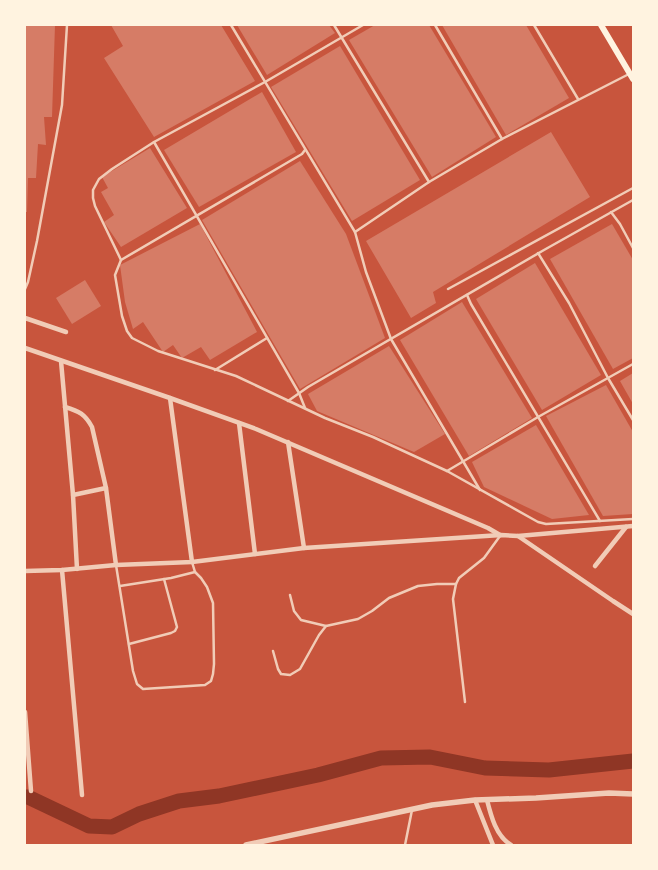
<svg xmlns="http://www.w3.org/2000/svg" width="658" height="870" font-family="Commissioner,sans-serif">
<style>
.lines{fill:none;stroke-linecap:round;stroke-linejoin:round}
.river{stroke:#8f3625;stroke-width:15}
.building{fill:#d67c66}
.service{stroke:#f1ccb7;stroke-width:2.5}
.minor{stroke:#f1ccb7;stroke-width:4.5}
.tertiary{stroke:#f1ccb7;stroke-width:5.5}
.secondary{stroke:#fff3e0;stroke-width:6}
</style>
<rect width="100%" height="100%" fill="#c8553d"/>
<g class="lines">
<path class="river" d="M25,797H28L89,826L112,827L139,814L179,801L219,796L318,775L381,758L430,757L485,768L549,770L633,761"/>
</g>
<g class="building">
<path d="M25,25H55L52,117H44L46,145L38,144L36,178H28L27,212H25Z"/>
<path d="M111,25H221L255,81L154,137L104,58L123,46Z"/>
<path d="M237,25H329L335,33L267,75Z"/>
<path d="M375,25H429L496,137L432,177L349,40Z"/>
<path d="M442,25H526L569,98L506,135Z"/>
<path d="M340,46L420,180L352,221L271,87Z"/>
<path d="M262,92L296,152L199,207L164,150Z"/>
<path d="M551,132L590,197L433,292L436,303L411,318L366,241Z"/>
<path d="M150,148L187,208L121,247L104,222L114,215L101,192L108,188L102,177Z"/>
<path d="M300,161L346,234L385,338L300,389L202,220Z"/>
<path d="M200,224L257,332L210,360L201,347L182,358L173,345L163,352L143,322L133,329L125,302L120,265Z"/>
<path d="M612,224L633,260V358L613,369L550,259Z"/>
<path d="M535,263L601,375L542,410L476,299Z"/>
<path d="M85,280L101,306L72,324L56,298Z"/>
<path d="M462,302L532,418L469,456L400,340Z"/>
<path d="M389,346L445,434L414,452L317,411L308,394Z"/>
<path d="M633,373V404L620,381Z"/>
<path d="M606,385L633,432V514L603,516L546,416Z"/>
<path d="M536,425L589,515L552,519L484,487L472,462Z"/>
</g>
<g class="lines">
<g class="service">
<path d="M231,25L355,232L429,182L502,139L629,74"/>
<path d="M334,25L429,182"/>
<path d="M363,25L265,82L154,142L112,169L99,179L93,190V198L95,206L121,260L115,275L122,316L127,331L132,338L158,351L236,376L325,418L373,437L447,471L538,522L546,524L633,519"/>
<path d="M435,25L502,139"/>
<path d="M534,25L578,99"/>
<path d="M154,142L299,393L305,408"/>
<path d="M611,212L620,224L633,248"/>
<path d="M355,232L366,272L391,339L480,490"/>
<path d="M538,253L569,303L608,378L633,420"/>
<path d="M121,260L302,154L305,150"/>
<path d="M25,289L28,282L37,241L62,105L67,25"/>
<path d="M448,289L633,188"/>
<path d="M467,295L471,304L600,521"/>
<path d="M215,370L267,338"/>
<path d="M288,401L308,387L544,250L633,200"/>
<path d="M447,471L538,417L633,364"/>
<path d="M116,565L133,671L137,684L143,689L205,685L211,681L213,674L214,664L213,603L207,587L201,578L195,572L192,562"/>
<path d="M120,586L171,578L195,572"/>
<path d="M290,595L294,611L301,620L326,626"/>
<path d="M129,644L171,633L175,631L177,627L164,579"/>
<path d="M273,651L278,669L281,674L290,675L300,669L319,635L326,626L358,619L372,611L389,598L418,586L437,584H456"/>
<path d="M465,702L453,599L456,584L459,578L484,558L500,536"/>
<path d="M405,845L412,810"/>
</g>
<g class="minor">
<path d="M25,318L66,332"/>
<path d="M25,348L170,398L256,429L488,528L500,535"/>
<path d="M61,361L73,495L77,569"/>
<path d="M170,398L192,562"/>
<path d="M65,407C79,411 85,414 92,427L106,488L116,565"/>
<path d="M239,423L255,554"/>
<path d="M288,442L304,548"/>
<path d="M73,495L106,488"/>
<path d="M518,536L613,601L633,614"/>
<path d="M595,566L626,527"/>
<path d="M62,570L82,795"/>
<path d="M25,571L62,570L116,565L192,562L304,548L501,535L518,536L633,526"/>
<path d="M25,712L31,791"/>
<path d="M475,800L493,845"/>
<path d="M487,800C491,816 496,836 511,845"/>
</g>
<path class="tertiary" d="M246,845L432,805L475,800L536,798L609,793L633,794"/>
<path class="secondary" d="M601,25L633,79"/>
</g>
<rect width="658" height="870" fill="none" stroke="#fff3e0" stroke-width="52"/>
</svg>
